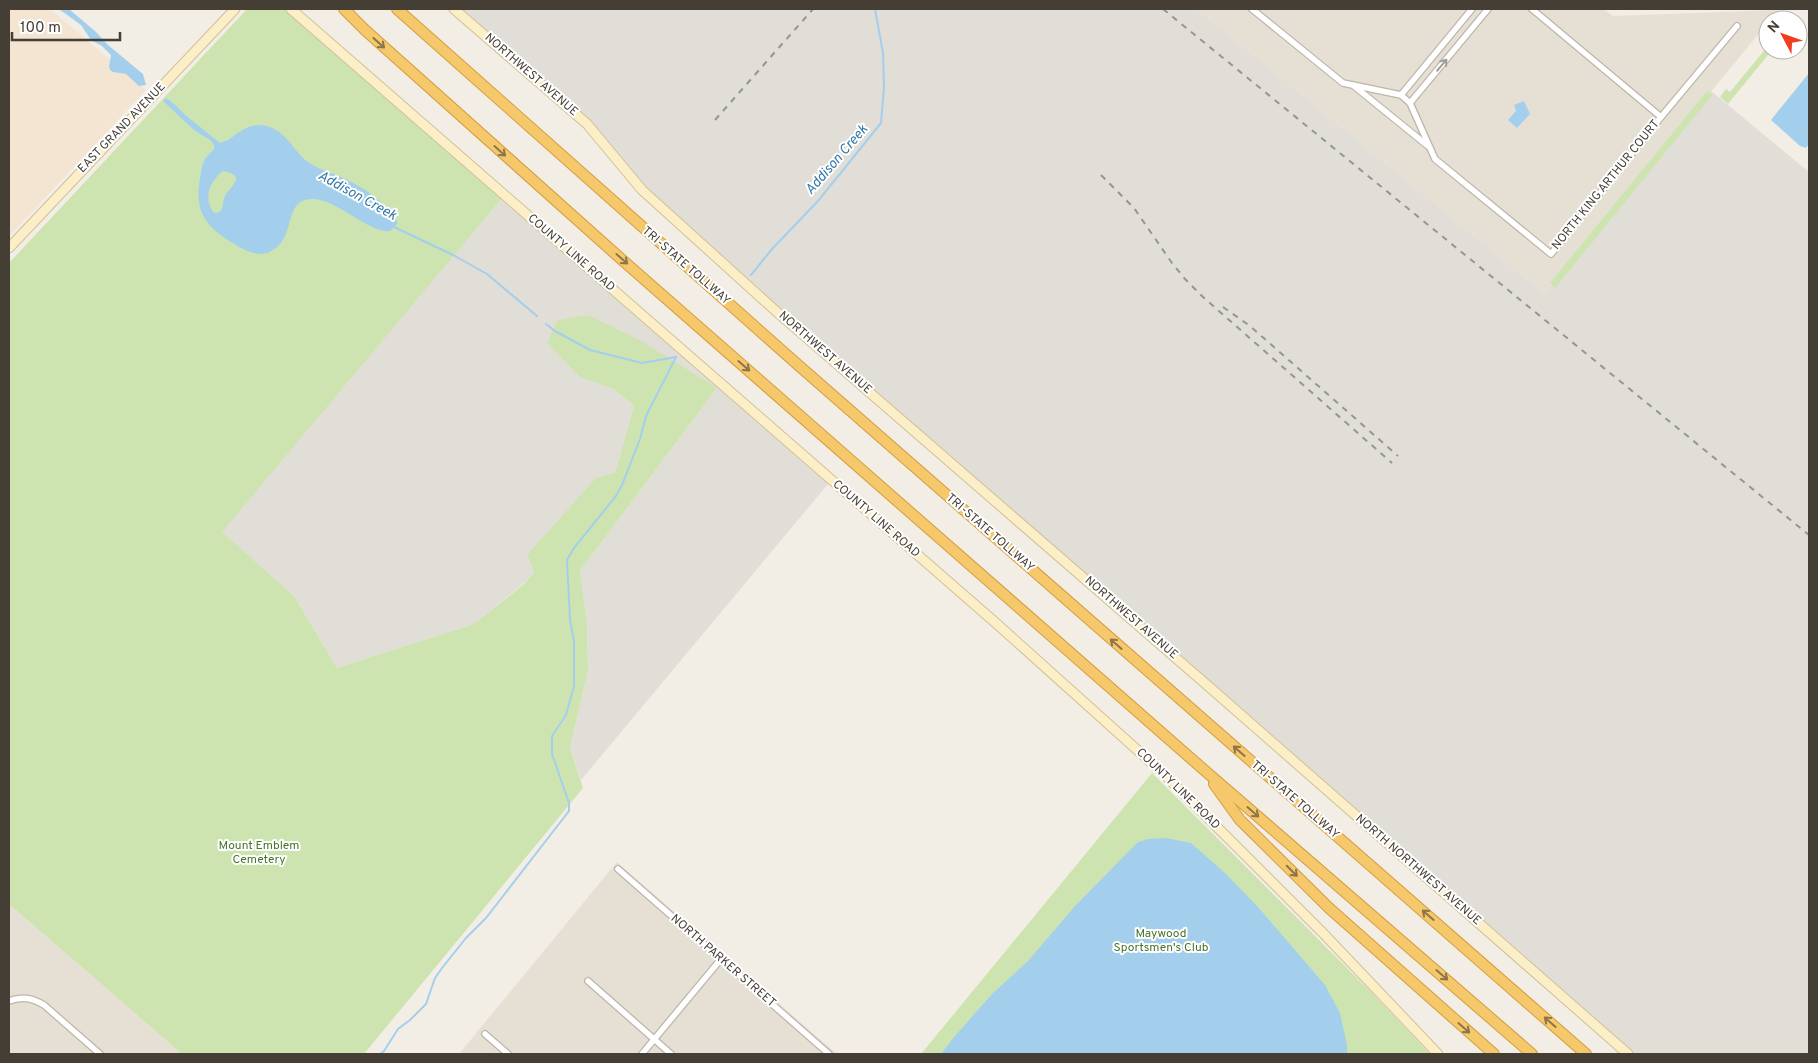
<svg xmlns="http://www.w3.org/2000/svg" width="1818" height="1063" font-family="Overpass,sans-serif">
<style>
.residential{fill:#e6e0d4}
.commercial{fill:#f3e5d1}
.industrial{fill:#e1ddd7}
.green{fill:#cde4b0}
.water{fill:#a4cfec;fill-rule:evenodd}
.lines{fill:none;stroke-linecap:round;stroke-linejoin:round}
.stream{stroke:#a4cfec;stroke-width:2}
.street-casing{stroke:#bdb6a9;stroke-width:8}
.secondary-casing{stroke:#d0c197;stroke-width:11}
.highway-casing{stroke:#d59c3c;stroke-width:12}
.street{stroke:#fff;stroke-width:5.5}
.secondary{stroke:#fceec6;stroke-width:9}
.highway{stroke:#f6c86c;stroke-width:10}
.rail{stroke:#959595;stroke-width:2;stroke-dasharray:6 6;stroke-linecap:butt}
.oneway{stroke:#8b754b}
.oneway2{stroke:#a29e9a}
.labels{text-anchor:middle;dominant-baseline:central;stroke-width:4;stroke-linejoin:round;paint-order:stroke}
.street-label{font-size:12px;fill:#443e35;stroke:#fff}
.park-label{font-size:12px;fill:#47732c;stroke:#fff}
.water-label{font-size:14px;font-style:italic;fill:#3479aa;stroke:#fff}
</style>
<rect width="100%" height="100%" fill="#f2eee6"/>
<g class="residential">
<path d="M1197,9H1604L1613,16L1778,10L1545,294Z"/>
<path d="M617,862L837,1054H459Z"/>
<path d="M9,904L182,1054H9Z"/>
</g>
<path class="commercial" d="M9,9H50L146,90L9,236Z"/>
<g class="industrial">
<path d="M454,9H1197L1545,294L1711,91L1809,172V1054H1628L642,190L587,124Z"/>
<path d="M503,197L828,484L581,780L570,748L588,670L587,624L580,571L717,388L602,384L614,389L634,406L615,473L527,555L534,572L524,583L474,624L337,668L294,596L221,532Z"/>
</g>
<g class="green">
<path d="M247,9H285L503,197L222,532L294,596L337,668L474,624L524,584L534,572L527,555L596,478L615,473L634,406L614,389L580,377L547,343L558,320L588,315L641,341L717,388L580,571L587,624L588,670L570,748L583,788L364,1054H182L9,904V263Z"/>
<path d="M1768,46V50H1772L1728,104L1720,97L1726,89L1730,92Z"/>
<path d="M1707,91L1712,95L1555,288L1550,283Z"/>
<path d="M1152,773L1372,993L1430,1054H921Z"/>
</g>
<g class="water">
<path d="M59,9H69L95,31L108,45L143,74L146,85L139,86L126,74L113,72L110,70L109,67L111,55L102,46L91,40L81,25Z"/>
<path d="M1809,73V144L1806,148L1800,146L1771,120Z"/>
<path d="M166,98C177,105 184,115 194,122C203,129 211,136 220,143C224,141 228,141 231,138C241,131 247,125 261,125C285,127 292,150 308,162C316,168 327,171 336,175C361,185 384,200 398,223L390,231C370,234 338,200 314,199C284,197 296,232 276,248C271,251 267,254 262,254C250,254 241,248 231,242C205,226 194,210 200,179C201,173 201,167 204,161C206,156 211,153 214,149V145L210,140L194,130L163,101ZM223,171C249,176 229,187 225,196C221,203 226,213 214,213C203,199 209,182 223,171Z"/>
<path d="M1524,101L1530,114L1517,128L1508,120L1516,111L1514,105Z"/>
<path d="M1166,838L1191,843L1225,873L1258,907L1325,985L1340,1013L1347,1045V1054H941L954,1037L993,993L1028,961L1075,906L1138,842L1148,839Z"/>
</g>
<g class="lines">
<g class="stream">
<path d="M394,227L453,255L487,274L537,316"/>
<path d="M751,275L772,249L818,201L881,123L884,87L883,53L875,9"/>
<path d="M546,324L555,331L590,350L642,363L676,357"/>
<path d="M380,1054L384,1051L398,1029L410,1020L426,1004L435,978L442,968L466,938L486,918L569,811V803L552,754V736L566,715L574,686V641L570,620L567,560L574,548L616,496L622,485L640,439L646,416L676,357"/>
</g>
<defs>
<g id="street">
<path d="M1252,9L1343,83L1401,95L1410,103L1435,159L1551,254L1661,117L1737,26"/>
<path d="M1532,9L1661,117"/>
<path d="M1354,86L1428,146"/>
<path d="M1401,95L1472,9"/>
<path d="M1410,103L1488,9"/>
<path d="M618,869L829,1054"/>
<path d="M588,981L671,1054"/>
<path d="M9,1001C22,996 32,998 44,1005L100,1054"/>
<path d="M485,1034L508,1054"/>
<path d="M642,1054L721,959"/>
</g>
<g id="secondary">
<path d="M291,9L997,624L1164,774L1322,932L1438,1054"/>
<path d="M454,9L587,124L642,190L778,313L1207,685L1628,1054"/>
<path d="M9,248L235,9"/>
</g>
<g id="highway">
<path d="M344,9L365,30L620,258L1203,769L1532,1054"/>
<path d="M397,9L797,364L1586,1054"/>
<path d="M1214,784L1240,820L1329,908L1494,1054"/>
</g>
</defs>
<use href="#street" class="street-casing"/>
<use href="#secondary" class="secondary-casing"/>
<use href="#highway" class="highway-casing"/>
<use href="#street" class="street"/>
<use href="#secondary" class="secondary"/>
<use href="#highway" class="highway"/>
<g class="rail">
<path d="M1163,9L1809,535"/>
<path d="M715,120L813,9"/>
<path d="M1101,175L1134,208L1172,263L1185,279L1203,297L1392,463"/>
<path d="M1223,307L1250,326L1398,456"/>
</g>
</g>
<defs><path id="oneway-shaft" d="M-6 0H5M1.5-3L5.5 0L1.5 3" fill="none" stroke-width="1.6" stroke-linecap="round" stroke-linejoin="round" transform="scale(1.25)"/></defs>
<g class="oneway">
<use href="#oneway-shaft" transform="translate(379 43) rotate(42)"/>
<use href="#oneway-shaft" transform="translate(500 151) rotate(42)"/>
<use href="#oneway-shaft" transform="translate(622 259) rotate(41)"/>
<use href="#oneway-shaft" transform="translate(744 366) rotate(41)"/>
<use href="#oneway-shaft" transform="translate(1116 644) rotate(-139)"/>
<use href="#oneway-shaft" transform="translate(1239 751) rotate(-139)"/>
<use href="#oneway-shaft" transform="translate(1253 812) rotate(41)"/>
<use href="#oneway-shaft" transform="translate(1292 871) rotate(45)"/>
<use href="#oneway-shaft" transform="translate(1428 915) rotate(-139)"/>
<use href="#oneway-shaft" transform="translate(1442 975) rotate(41)"/>
<use href="#oneway-shaft" transform="translate(1550 1022) rotate(-139)"/>
<use href="#oneway-shaft" transform="translate(1464 1028) rotate(41)"/>
</g>
<use class="oneway2" href="#oneway-shaft" transform="translate(1442 65) rotate(-50)"/>
<g class="labels">
<g class="street-label">
<text transform="translate(531 75) rotate(41)">NORTHWEST AVENUE</text>
<text transform="translate(122 128) rotate(-46)">EAST GRAND AVENUE</text>
<text transform="translate(1606 185) rotate(-51)">NORTH KING ARTHUR COURT</text>
<text transform="translate(571 253) rotate(41)">COUNTY LINE ROAD</text>
<text transform="translate(686 266) rotate(41)">TRI-STATE TOLLWAY</text>
<text transform="translate(825 353) rotate(41)">NORTHWEST AVENUE</text>
<text transform="translate(876 519) rotate(41)">COUNTY LINE ROAD</text>
<text transform="translate(990 533) rotate(41)">TRI-STATE TOLLWAY</text>
<text transform="translate(1131 618) rotate(41)">NORTHWEST AVENUE</text>
<text transform="translate(1178 789) rotate(44)">COUNTY LINE ROAD</text>
<text transform="translate(1295 800) rotate(41)">TRI-STATE TOLLWAY</text>
<text transform="translate(1418 870) rotate(41)">NORTH NORTHWEST AVENUE</text>
<text transform="translate(723 961) rotate(41)">NORTH PARKER STREET</text>
</g>
<g class="park-label">
<text x="259" y="846">Mount Emblem<tspan x="259" dy="14">Cemetery</tspan></text>
<text x="1161" y="934">Maywood<tspan x="1161" dy="14">Sportsmen's Club</tspan></text>
</g>
<g class="water-label">
<text transform="translate(837 160) rotate(-49)">Addison Creek</text>
<text transform="translate(357 196) rotate(29)">Addison Creek</text>
</g>
</g>
<rect width="1818" height="1063" fill="none" stroke="#443e35" stroke-width="20"/>
<g transform="translate(1783 35) rotate(311)"><circle r="24" fill="#ffffff" stroke="#b4b2ae"/>
<path d="M0-4L9 19L0 12L-9 19Z" fill="#ef3d1f"/>
<text y="-8" font-size="14" font-weight="bold" text-anchor="middle" fill="#443e35">N</text>
</g>
<path d="M12 32v8h108v-8" fill="none" stroke="#443e35" stroke-width="2.5"/>
<text x="20" y="32" font-size="15" fill="#443e35" stroke="#ffffff" stroke-width="4" paint-order="stroke">100 m</text>
</svg>
